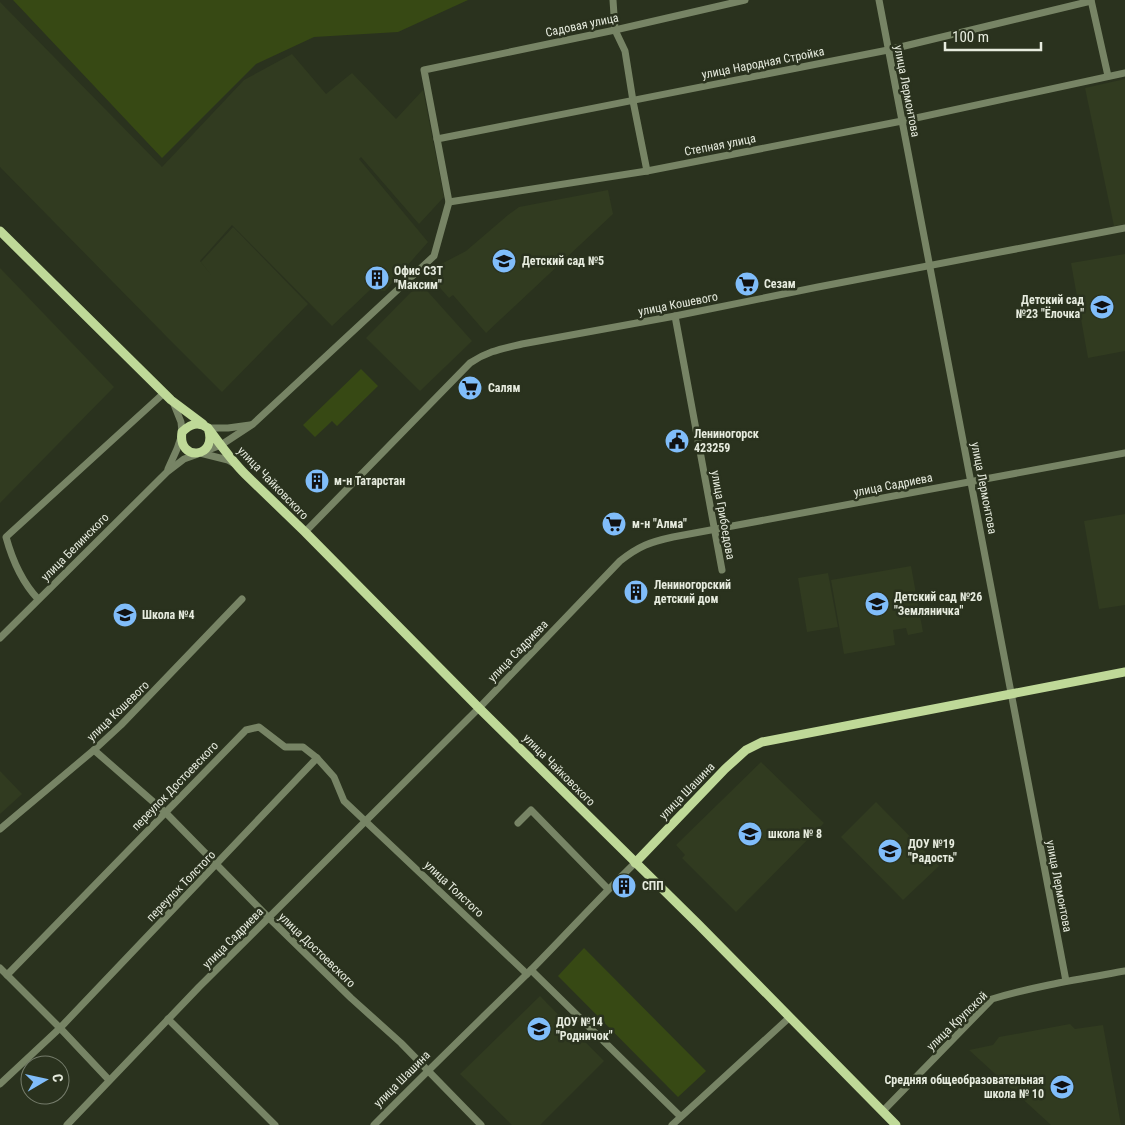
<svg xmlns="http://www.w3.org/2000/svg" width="1125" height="1125" font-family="'Roboto Condensed',sans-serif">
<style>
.built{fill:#313b20}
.green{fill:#374914}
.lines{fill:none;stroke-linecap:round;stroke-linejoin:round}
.minor{stroke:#778465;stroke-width:7}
.major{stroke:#bfd998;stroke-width:9}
.labels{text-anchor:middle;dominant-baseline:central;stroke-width:5;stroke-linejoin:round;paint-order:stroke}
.street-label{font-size:12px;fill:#e6ebde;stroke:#2a321e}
.poi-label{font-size:12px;font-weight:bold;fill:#e6ebde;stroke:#2a321e;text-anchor:start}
</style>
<rect width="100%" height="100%" fill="#2a321e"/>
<g class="built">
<path d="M0,2L162,167L244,80L292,54L326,94L352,73L396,119L423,90L444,197L419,224L361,157L359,159L428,242L385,291L371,289L332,326L232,225L200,261L213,277L201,262L233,227L308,304L222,392L167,337L0,167Z"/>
<path d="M1125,79V224L1114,226L1085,88Z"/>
<path d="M608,190L613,214L486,333L453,295L449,298L426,272L466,251L508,215L519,207Z"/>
<path d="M1125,254V351L1088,358L1071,263Z"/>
<path d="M0,268L114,387L0,503Z"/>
<path d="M420,283L472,341L420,391L366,338Z"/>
<path d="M1125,514V605L1099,609L1084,521Z"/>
<path d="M911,566L923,632L908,635L906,628L893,630L895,645L844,654L831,580Z"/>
<path d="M828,573L838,627L807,632L798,578Z"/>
<path d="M761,762L824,823L736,912L682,858L685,855L676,845Z"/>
<path d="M0,771L22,794L0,814Z"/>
<path d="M876,802L939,866L903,900L841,837Z"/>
<path d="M540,996L604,1061L540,1125H512L460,1074Z"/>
<path d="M1070,1024L1075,1029L1103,1025L1121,1125H1051L969,1050L993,1045L999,1037Z"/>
</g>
<g class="green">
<path d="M13,0H468L398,32L314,37L256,64L162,158Z"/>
<path d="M361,369L378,386L337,426L332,421L315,437L303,425Z"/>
<path d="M584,948L706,1071L678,1097L558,976Z"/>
</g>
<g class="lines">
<g class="minor">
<path d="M613,0L615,30L625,51L633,101L647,171"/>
<path d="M879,0L1066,981"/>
<path d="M1091,0L1108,76"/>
<path d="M437,139L888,50L1091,1"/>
<path d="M449,202L647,171L902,121L1125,73"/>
<path d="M675,316L722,570"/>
<path d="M173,402L181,422L182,432"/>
<path d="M208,428H228L250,425"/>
<path d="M203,452L221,445L253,424L434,256L449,202L424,70L615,30L745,0"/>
<path d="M200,453L228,460L233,463"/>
<path d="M168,469L177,449L181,437"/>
<path d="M305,532L470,363C488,351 501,349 522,344L675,316L818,287L1125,228"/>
<path d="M38,599C22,582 12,559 6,537L164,393"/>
<path d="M0,638L167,472L184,459L198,454"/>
<path d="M94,750L166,813L269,918L351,998L401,1043L481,1125"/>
<path d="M518,823L531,810L608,889"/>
<path d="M0,829L94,750L121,725L242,599"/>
<path d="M0,968L60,1028L109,1080"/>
<path d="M531,970L680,1116"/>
<path d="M7,975L246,730L259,727L285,747H303L317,758L334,777L344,801L527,974"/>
<path d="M168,1019L275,1125"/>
<path d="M0,1084L60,1028L317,758"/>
<path d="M883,1111L992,999C1035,986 1080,979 1125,971"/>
<path d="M67,1125L199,987L479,708L620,561C639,546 650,542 673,537L1125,453"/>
<path d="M374,1125C424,1074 475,1025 526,975C563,938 598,899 635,863"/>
<path d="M672,1125L790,1017"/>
</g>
<g class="major">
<path d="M0,231L171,400L203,424"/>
<path d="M208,428C219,459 177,462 182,432C190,424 198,421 208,428C220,444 231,460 245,474L305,532L479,708L699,925L896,1125"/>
<path d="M635,863L725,769L746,750L762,742L1125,672"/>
</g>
</g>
<defs>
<symbol id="school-disc" viewBox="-11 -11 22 22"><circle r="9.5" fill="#80bdfa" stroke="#2a321e"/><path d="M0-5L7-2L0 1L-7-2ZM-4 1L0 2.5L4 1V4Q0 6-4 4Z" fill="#111"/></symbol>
<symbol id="building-disc" viewBox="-11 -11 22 22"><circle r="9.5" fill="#80bdfa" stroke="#2a321e"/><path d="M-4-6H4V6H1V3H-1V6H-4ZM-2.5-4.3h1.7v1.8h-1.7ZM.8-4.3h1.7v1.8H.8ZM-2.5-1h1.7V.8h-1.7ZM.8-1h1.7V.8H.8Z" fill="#111"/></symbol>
<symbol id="supermarket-disc" viewBox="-11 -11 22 22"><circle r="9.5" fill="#80bdfa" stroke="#2a321e"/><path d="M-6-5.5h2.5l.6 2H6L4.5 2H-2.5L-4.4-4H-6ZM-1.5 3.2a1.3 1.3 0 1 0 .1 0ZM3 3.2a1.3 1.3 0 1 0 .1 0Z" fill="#111"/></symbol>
<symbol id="civic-disc" viewBox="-11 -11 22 22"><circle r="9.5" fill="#80bdfa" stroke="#2a321e"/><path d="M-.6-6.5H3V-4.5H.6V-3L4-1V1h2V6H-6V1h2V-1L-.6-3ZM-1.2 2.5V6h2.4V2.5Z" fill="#111"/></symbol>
</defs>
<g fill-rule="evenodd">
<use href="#school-disc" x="490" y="247" width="28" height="28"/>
<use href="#building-disc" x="363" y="264" width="28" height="28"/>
<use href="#supermarket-disc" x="733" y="270" width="28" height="28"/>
<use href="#school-disc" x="1088" y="293" width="28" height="28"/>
<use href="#supermarket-disc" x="456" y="374" width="28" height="28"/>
<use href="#civic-disc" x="663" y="427" width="28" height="28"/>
<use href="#building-disc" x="303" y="467" width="28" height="28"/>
<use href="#supermarket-disc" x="600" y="510" width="28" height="28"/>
<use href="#building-disc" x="622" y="578" width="28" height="28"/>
<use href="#school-disc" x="863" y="590" width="28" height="28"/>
<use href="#school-disc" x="111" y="601" width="28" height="28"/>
<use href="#school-disc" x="736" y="820" width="28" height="28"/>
<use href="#school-disc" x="876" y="837" width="28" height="28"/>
<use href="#building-disc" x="610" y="872" width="28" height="28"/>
<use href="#school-disc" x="525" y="1015" width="28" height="28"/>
<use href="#school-disc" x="1048" y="1073" width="28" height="28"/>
</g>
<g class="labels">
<g class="street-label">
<text transform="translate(582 25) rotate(-12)">Садовая улица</text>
<text transform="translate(763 63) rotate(-11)">улица Народная Стройка</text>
<text transform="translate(907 91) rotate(79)">улица Лермонтова</text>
<text transform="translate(720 145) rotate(-11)">Степная улица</text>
<text transform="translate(678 304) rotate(-11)">улица Кошевого</text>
<text transform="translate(273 483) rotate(46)">улица Чайковского</text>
<text transform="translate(893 485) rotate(-11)">улица Садриева</text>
<text transform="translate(984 488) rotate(79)">улица Лермонтова</text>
<text transform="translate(723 515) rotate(80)">улица Грибоедова</text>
<text transform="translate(75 547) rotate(-45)">улица Белинского</text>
<text transform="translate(518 651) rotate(-46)">улица Садриева</text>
<text transform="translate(118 711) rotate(-44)">улица Кошевого</text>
<text transform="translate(559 770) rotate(45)">улица Чайковского</text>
<text transform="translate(175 786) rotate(-46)">переулок Достоевского</text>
<text transform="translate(687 791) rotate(-46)">улица Шашина</text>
<text transform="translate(181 886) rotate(-46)">переулок Толстого</text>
<text transform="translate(1059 886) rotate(79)">улица Лермонтова</text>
<text transform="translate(454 889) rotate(43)">улица Толстого</text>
<text transform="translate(233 938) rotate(-45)">улица Садриева</text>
<text transform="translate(317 950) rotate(44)">улица Достоевского</text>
<text transform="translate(957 1021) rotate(-44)">улица Крупской</text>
<text transform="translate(402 1079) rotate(-45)">улица Шашина</text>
</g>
<g class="poi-label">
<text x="522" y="261">Детский сад №5</text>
<text x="394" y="271">Офис СЗТ<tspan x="394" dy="14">"Максим"</tspan></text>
<text x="764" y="284">Сезам</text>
<text x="1084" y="300" text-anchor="end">Детский сад<tspan x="1084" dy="14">№23 "Ёлочка"</tspan></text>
<text x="488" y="388">Салям</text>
<text x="694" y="434">Лениногорск<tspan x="694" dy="14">423259</tspan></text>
<text x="334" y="481">м-н Татарстан</text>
<text x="632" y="524">м-н "Алма"</text>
<text x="654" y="585">Лениногорский<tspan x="654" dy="14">детский дом</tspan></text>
<text x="894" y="597">Детский сад №26<tspan x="894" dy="14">"Земляничка"</tspan></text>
<text x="142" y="615">Школа №4</text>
<text x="768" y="834">школа № 8</text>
<text x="908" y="844">ДОУ №19<tspan x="908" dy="14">"Радость"</tspan></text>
<text x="642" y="886">СПП</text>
<text x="556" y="1022">ДОУ №14<tspan x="556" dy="14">"Родничок"</tspan></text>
<text x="1044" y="1080" text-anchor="end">Средняя общеобразовательная<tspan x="1044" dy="14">школа № 10</tspan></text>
</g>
</g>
<g transform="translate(45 1080) rotate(81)"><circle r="24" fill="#2a321e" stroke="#757c6b"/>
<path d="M0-4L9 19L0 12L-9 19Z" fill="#80bdfa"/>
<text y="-8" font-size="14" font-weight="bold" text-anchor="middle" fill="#e6ebde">С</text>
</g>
<path d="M945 42v8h96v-8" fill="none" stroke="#e6ebde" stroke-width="2.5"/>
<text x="952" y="42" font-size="15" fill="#e6ebde" stroke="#2a321e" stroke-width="4" paint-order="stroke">100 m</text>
</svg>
